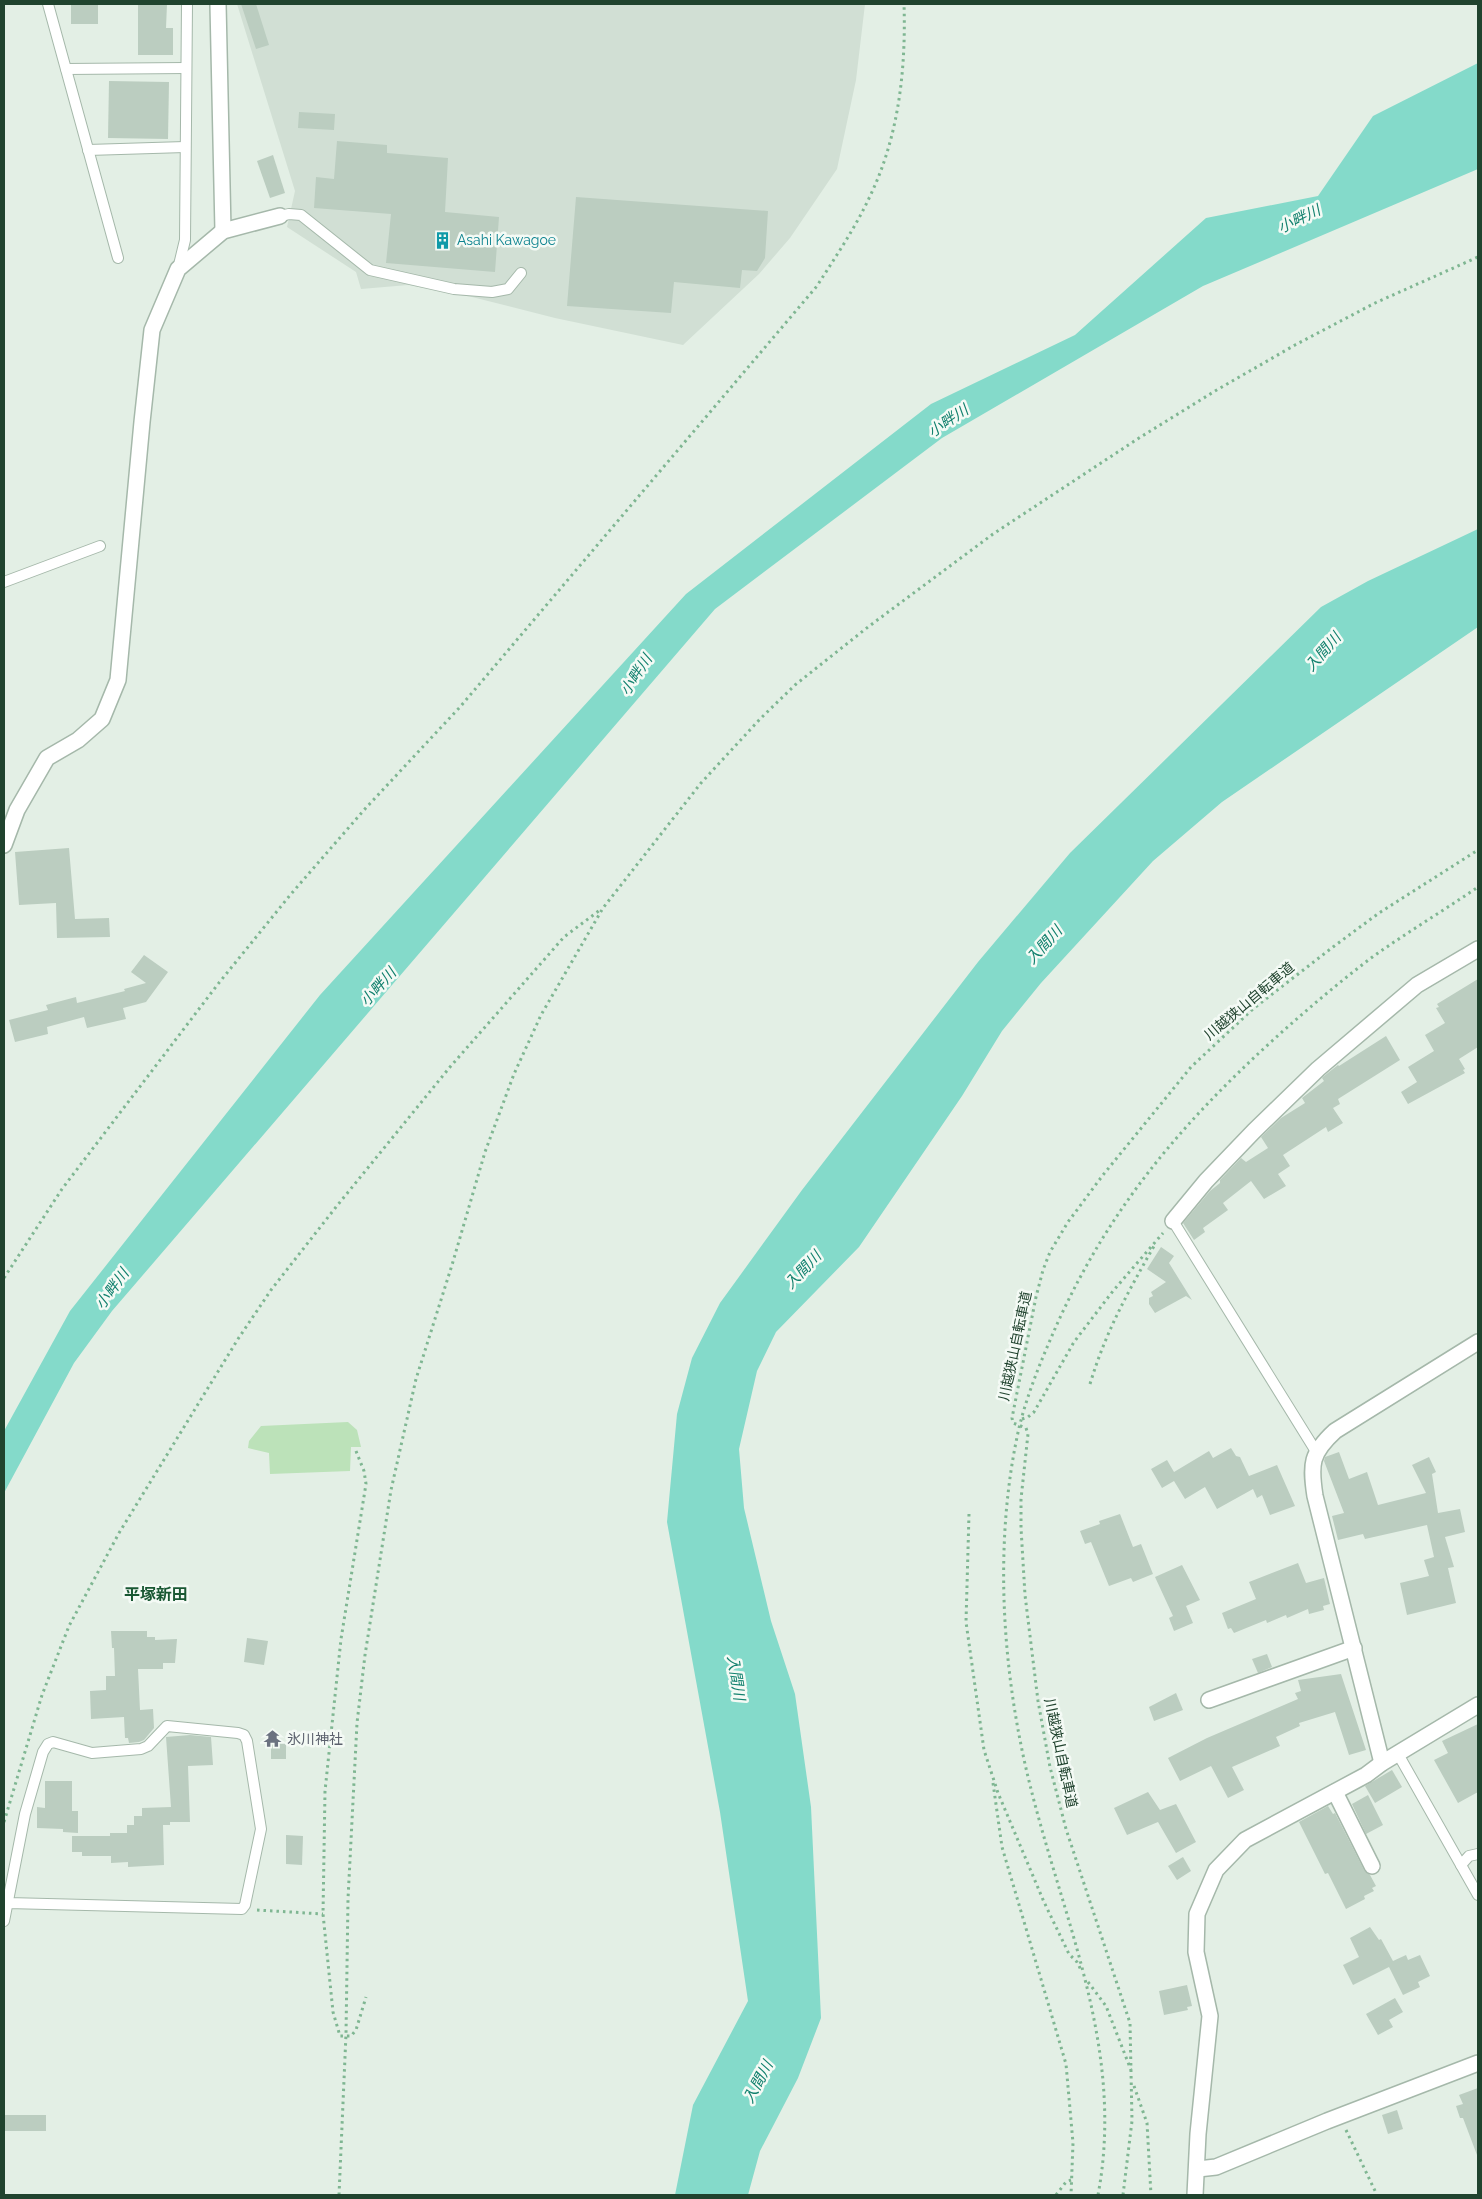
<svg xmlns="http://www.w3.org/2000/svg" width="1482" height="2199" font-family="Raleway,'Noto Sans JP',sans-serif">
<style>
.built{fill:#d1dfd4}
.green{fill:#bce2b9}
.water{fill:#84daca}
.building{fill:#bbcdc0}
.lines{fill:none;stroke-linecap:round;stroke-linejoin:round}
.service-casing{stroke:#a5b8aa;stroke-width:12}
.minor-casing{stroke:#a5b8aa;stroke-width:18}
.path{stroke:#7fb692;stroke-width:3;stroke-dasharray:2.5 4;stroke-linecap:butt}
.service{stroke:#fff;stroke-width:10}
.minor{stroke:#fff;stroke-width:15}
.labels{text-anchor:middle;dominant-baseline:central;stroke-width:5;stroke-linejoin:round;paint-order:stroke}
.culture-label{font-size:14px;fill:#0d838f;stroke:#f4faf5;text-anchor:start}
.street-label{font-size:14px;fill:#20432e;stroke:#f4faf5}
.worship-label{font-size:14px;fill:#5b616d;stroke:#f4faf5;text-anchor:start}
.water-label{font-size:15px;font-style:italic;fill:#12816e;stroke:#f4faf5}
.quarter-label{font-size:16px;font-weight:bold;fill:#195833;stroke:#f4faf5}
</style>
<rect width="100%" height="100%" fill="#e3efe5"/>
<path class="built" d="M237,4H865L856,80L837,169L790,238L759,274L683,345L555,318L472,297L408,285L361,289L356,272L287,227L295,191Z"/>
<path class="green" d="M348,1422L357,1430L361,1447H351L350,1471L270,1474L269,1453L248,1448L249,1441L261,1426Z"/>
<g class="water">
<path d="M1478,63V169L1203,286L942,438L715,609L112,1311L74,1363L4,1493V1431L70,1311L320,995L686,594L931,404L1075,335L1206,218L1318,196L1373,116Z"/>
<path d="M1478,529V627L1222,802L1153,861L1041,983L1002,1031L962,1096L859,1247L776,1332L757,1371L739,1449L744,1508L771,1621L795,1694L811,1807L821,2018L798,2078L760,2151L748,2195H675L693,2105L748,2001L720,1812L667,1522L677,1414L692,1358L720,1303L802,1190L978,962L1070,853L1321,607L1368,581Z"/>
</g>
<g class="building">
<rect x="71" y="4" width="27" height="20"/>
<path d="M138,4H167L166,28H173V55H138Z"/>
<path d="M241,4H256L269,45L256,49Z"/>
<path d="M109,81L169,82L168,139L108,138Z"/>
<path d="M299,112L335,114L334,130L298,128Z"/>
<path d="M337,141L387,145V153L448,158L445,212L499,217L495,272L386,263L391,214L314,208L316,177L334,179Z"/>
<path d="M273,155L285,193L270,198L257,161Z"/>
<path d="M576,197L768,211L765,258L757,271L742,270L740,288L674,282L671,313L567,306Z"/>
<path d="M69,848L75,919L109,918L110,937L57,938L56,903L19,905L15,852Z"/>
<path d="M144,955L168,972L146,1002L123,1008L126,1019L87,1028L84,1017L47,1027L48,1034L15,1042L9,1020L48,1010L46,1005L76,997L77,1003L125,991L124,989L146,983L131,972Z"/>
<path d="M1478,979V1047L1459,1059L1465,1069L1463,1070L1465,1073L1408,1104L1401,1092L1417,1082L1408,1067L1434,1051L1425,1035L1445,1023L1436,1008L1439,1007L1437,1004Z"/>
<path d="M1386,1036L1400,1060L1338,1099L1340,1104L1333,1108L1343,1123L1328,1132L1326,1127L1283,1155L1290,1166L1278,1174L1286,1186L1264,1199L1251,1181L1223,1203L1228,1210L1203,1228L1205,1232L1194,1240L1183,1223L1210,1191L1220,1183V1180L1241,1158L1246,1162L1268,1148L1261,1137L1281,1118L1305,1103L1302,1098L1324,1081L1322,1078L1324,1076L1338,1065L1339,1066Z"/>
<path d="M1161,1247L1174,1256L1169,1263L1192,1300L1186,1296L1155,1313L1149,1304V1298L1153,1296L1151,1292L1166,1282L1147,1269Z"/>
<path d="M1231,1448L1236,1456L1240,1457L1249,1476L1277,1465L1295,1506L1270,1515L1262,1495L1257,1498L1253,1489L1217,1509L1205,1487L1185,1499L1174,1481L1162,1488L1151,1469L1167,1460L1174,1472L1209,1451L1213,1458Z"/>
<path d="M1339,1452L1349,1479L1367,1472L1378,1505L1426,1493L1412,1465L1429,1457L1436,1472L1432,1474L1438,1513L1460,1509L1465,1532L1445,1537L1454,1567L1448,1568L1456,1603L1407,1615L1400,1583L1429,1576L1424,1560L1434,1557L1427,1525L1365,1539L1363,1534L1338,1540L1332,1516L1344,1513L1324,1461L1325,1457Z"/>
<path d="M1120,1514L1133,1547L1141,1544L1153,1574L1133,1582L1131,1578L1109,1586L1091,1542L1085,1544L1080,1531L1100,1524L1099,1521Z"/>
<path d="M1298,1563L1306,1583L1324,1578L1330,1604L1323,1606L1324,1610L1309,1614L1308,1609L1287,1618L1286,1615L1267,1623L1266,1620L1234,1633L1231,1628L1228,1629L1222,1613L1256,1599L1249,1582Z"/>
<path d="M1182,1565L1200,1600L1186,1606L1193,1623L1174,1631L1169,1618L1173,1616L1155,1577Z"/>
<path d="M111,1631H147V1637H155V1640L177,1639L175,1663H163V1669H138L140,1710L153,1709L154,1728L144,1740L139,1742L129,1743L128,1738H125L124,1717L91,1719L90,1691L106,1690V1676H115L114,1648H112Z"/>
<path d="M247,1638L268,1641L264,1665L244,1662Z"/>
<path d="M1267,1654L1272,1667L1258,1673L1252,1659Z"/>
<path d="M1341,1674L1366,1750L1349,1755L1335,1712L1299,1723L1300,1726L1276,1737L1280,1746L1232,1767L1244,1790L1228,1798L1211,1766L1180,1781L1168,1758L1207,1738L1298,1699L1295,1693L1301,1691L1298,1680Z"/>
<path d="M1176,1693L1183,1710L1154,1721L1149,1707Z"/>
<path d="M1478,1724V1792L1458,1803L1434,1760L1448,1753L1442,1741Z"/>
<path d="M190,1735L211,1737L213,1765L188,1766L190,1822H170V1825H163L164,1865L128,1867V1862L111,1863V1856H82V1852H72V1836H110V1833H127V1825H134V1816H142V1808L171,1807L166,1737Z"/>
<rect x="271" y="1742" width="15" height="17"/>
<path d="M1392,1770L1402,1787L1375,1803L1365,1786Z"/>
<path d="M45,1781H72V1811H78V1833L63,1832V1829L37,1828V1807L45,1808Z"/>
<path d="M1148,1792L1160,1810L1176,1804L1196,1842L1176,1853L1158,1822L1127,1835L1114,1808Z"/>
<path d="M1368,1795L1383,1825L1366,1834L1352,1804Z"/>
<path d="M1328,1806L1333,1814L1335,1813L1364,1870L1370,1875L1376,1886L1372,1888L1374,1891L1364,1896L1365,1899L1346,1909L1328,1873L1325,1874L1299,1822Z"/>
<path d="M286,1835L303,1836L302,1865L286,1864Z"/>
<path d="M1183,1857L1191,1871L1177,1880L1168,1866Z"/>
<path d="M1370,1927L1379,1940L1381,1939L1393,1961L1406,1955L1408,1960L1420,1955L1430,1976L1418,1982L1420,1987L1403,1995L1389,1967L1353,1985L1343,1965L1359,1957L1350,1938Z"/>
<path d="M1187,1985L1192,2006L1187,2007L1188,2010L1164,2015L1159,1991Z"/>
<path d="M1395,1998L1403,2012L1389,2020L1393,2027L1378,2035L1366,2014Z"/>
<path d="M1478,2088V2155H1477L1463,2118H1460L1456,2106L1463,2104L1459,2095Z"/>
<path d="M1397,2110L1403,2129L1388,2134L1382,2115Z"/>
<rect x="4" y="2115" width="42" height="16"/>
</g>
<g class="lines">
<defs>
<g id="service">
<path d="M48,4L118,258"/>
<path d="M66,69L186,68"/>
<path d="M88,150L185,147"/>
<path d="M280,216L289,214L301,215L370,270L454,289L492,292L508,289L521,273"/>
<path d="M178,269L185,240L187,4"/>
<path d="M4,582L100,546"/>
<path d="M1173,1221L1317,1453"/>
<path d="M1398,1754L1478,1895"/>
<path d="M1461,1865L1469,1856L1478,1854"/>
<path d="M4,1921L25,1814L43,1752L48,1744L53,1742L92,1753L141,1749L148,1746L167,1726L238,1733L244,1735L247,1741L261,1829L245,1905L242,1909L8,1903"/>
</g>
<g id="minor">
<path d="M218,4L223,231"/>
<path d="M4,845L17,810L47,758L78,740L102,719L118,680L142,422L152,330L178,269L223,231L280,216"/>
<path d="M1173,1221L1206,1181L1254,1131L1318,1069L1417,985L1478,949"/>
<path d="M1209,1700L1354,1648"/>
<path d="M1382,1763L1315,1496C1310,1464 1311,1453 1335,1431L1478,1342"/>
<path d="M1335,1792L1372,1866"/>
<path d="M1198,2169L1216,2167L1327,2121L1478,2063"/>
<path d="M1195,2195L1198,2134L1210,2016L1196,1952L1197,1914L1216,1870L1245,1840L1366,1775L1382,1763L1478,1705"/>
</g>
</defs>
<use href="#service" class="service-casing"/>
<use href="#minor" class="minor-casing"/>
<g class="path">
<path d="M4,1278L62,1189L218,984L291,894L364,810L460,707L817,286C836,256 856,227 871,194C899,135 906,68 904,4"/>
<path d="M1090,1384C1106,1331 1127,1294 1154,1246"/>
<path d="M1022,1419L1028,1417L1034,1412L1074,1342L1113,1291L1163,1233"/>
<path d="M356,1451L364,1471L366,1484L341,1639L325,1791L323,1914L333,2012L340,2036H351L356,2030L366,1997"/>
<path d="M969,1514L966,1622L984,1750L998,1793L1044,1902L1069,1954L1077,1962L1082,1972"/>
<path d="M993,1783L1002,1847L1066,2064L1073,2143L1071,2195"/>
<path d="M4,1822L42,1695L69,1626L119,1533L238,1339L271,1290L336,1207L450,1067L564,937L600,910"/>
<path d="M257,1910L323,1914"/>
<path d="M1088,1982L1106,2006L1131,2070"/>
<path d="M1134,2086L1147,2123L1151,2195"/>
<path d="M1346,2130L1377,2195"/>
<path d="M339,2195L346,2034L348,1899L357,1723L365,1655L391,1490L416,1379L452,1265L485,1152L514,1074L541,1015L603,908L701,783L760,719L795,685L868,627L993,534L1139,438L1215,391L1295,345L1375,303L1478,257"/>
<path d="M1056,2195L1066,2182L1071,2180"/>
<path d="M1098,2195C1125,2051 1065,1925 1031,1789C1002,1675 993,1543 1019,1428C1028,1391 1043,1356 1058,1322C1110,1208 1180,1125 1272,1041C1304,1012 1337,984 1371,958C1406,933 1443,911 1478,887"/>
<path d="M1123,2195L1132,2121L1130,2023L1066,1829L1050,1767L1038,1701L1025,1595L1021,1528V1499L1028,1434L1026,1428L1013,1423L1012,1418L1036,1297L1043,1270L1050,1252L1068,1222L1103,1175L1191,1067L1253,1009L1333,947L1379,913L1478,850"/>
</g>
<use href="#service" class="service"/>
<use href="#minor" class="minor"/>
</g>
<defs>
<symbol id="building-bare" viewBox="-9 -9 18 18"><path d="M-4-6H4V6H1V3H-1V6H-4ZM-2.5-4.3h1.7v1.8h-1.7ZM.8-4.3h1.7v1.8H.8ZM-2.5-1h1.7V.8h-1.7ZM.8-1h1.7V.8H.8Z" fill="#0f9aa8" stroke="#f4faf5" stroke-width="2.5" paint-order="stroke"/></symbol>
<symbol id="temple-bare" viewBox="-9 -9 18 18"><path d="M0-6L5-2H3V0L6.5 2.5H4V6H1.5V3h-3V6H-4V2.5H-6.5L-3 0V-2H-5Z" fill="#6b7280" stroke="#f4faf5" stroke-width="2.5" paint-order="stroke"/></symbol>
</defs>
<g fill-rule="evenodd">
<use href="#building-bare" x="430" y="228" width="25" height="25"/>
<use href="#temple-bare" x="260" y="1726" width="25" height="25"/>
</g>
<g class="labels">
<g class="culture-label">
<text x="457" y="240">Asahi Kawagoe</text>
</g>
<g class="street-label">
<text transform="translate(1249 1001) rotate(-40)">川越狭山自転車道</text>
<text transform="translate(1015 1346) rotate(-78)">川越狭山自転車道</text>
<text transform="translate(1061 1753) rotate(78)">川越狭山自転車道</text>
</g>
<g class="worship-label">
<text x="287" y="1739">氷川神社</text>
</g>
<g class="water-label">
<text transform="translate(1299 219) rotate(-26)">小畔川</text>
<text transform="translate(948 421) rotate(-34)">小畔川</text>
<text transform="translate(1323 652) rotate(-49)">入間川</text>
<text transform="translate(636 675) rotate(-57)">小畔川</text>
<text transform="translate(1044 945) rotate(-48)">入間川</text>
<text transform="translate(378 987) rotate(-48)">小畔川</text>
<text transform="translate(803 1270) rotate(-47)">入間川</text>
<text transform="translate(112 1289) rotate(-54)">小畔川</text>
<text transform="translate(736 1678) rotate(81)">入間川</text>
<text transform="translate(758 2082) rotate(-62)">入間川</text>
</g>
<g class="quarter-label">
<text x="156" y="1594">平塚新田</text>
</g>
</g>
<rect width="1482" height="2199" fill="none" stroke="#20432e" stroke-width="10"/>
</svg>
